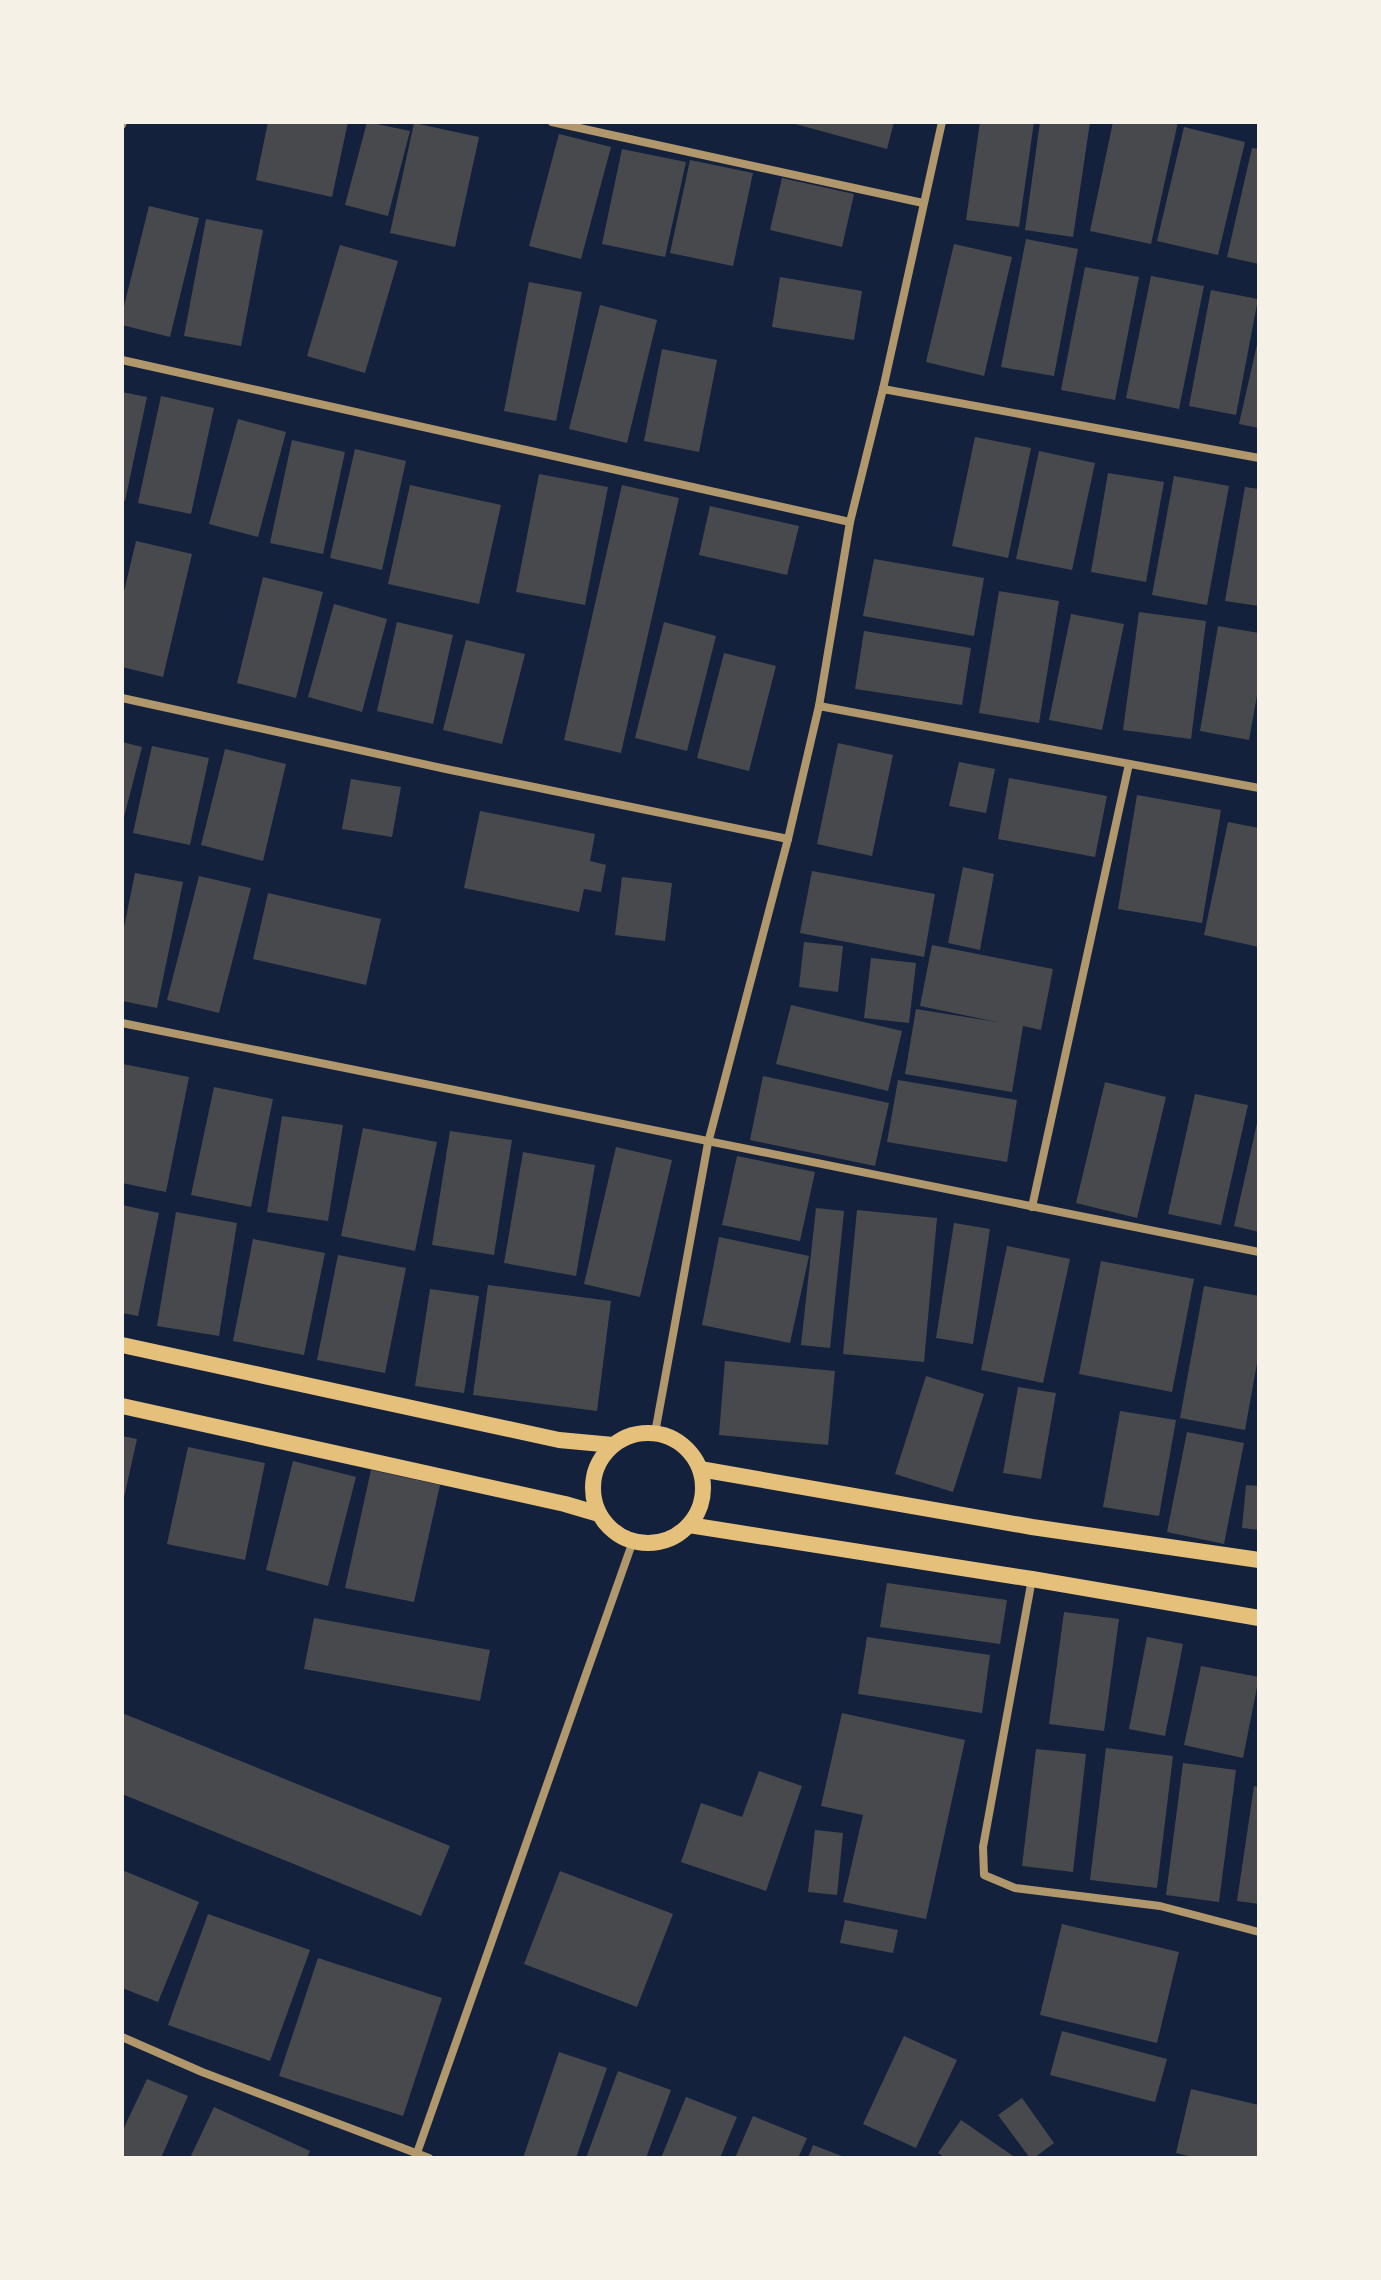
<svg xmlns="http://www.w3.org/2000/svg" width="1381" height="2280" font-family="'Work Sans',sans-serif">
<style>
.building{fill:#48494c}
.lines{fill:none;stroke-linecap:round;stroke-linejoin:round}
.minor{stroke:#b1986c;stroke-width:8}
.secondary{stroke:#e5c07b;stroke-width:16}
</style>
<rect width="100%" height="100%" fill="#14213d"/>
<g class="building">
<path d="M268,122H348L332,197L256,180Z"/>
<path d="M367,122L410,131L388,216L345,205Z"/>
<path d="M788,122H894L887,149Z"/>
<path d="M980,122H1034L1019,227L966,220Z"/>
<path d="M1040,122H1090L1073,237L1025,230Z"/>
<path d="M1113,122H1178L1151,244L1090,231Z"/>
<path d="M414,123L479,137L455,247L390,233Z"/>
<path d="M1184,127L1245,142L1218,255L1157,241Z"/>
<path d="M559,134L611,147L581,259L529,246Z"/>
<path d="M1252,148L1259,149V264L1227,257Z"/>
<path d="M622,149L686,162L665,257L602,244Z"/>
<path d="M690,160L753,173L733,266L670,253Z"/>
<path d="M782,178L854,194L842,247L770,230Z"/>
<path d="M149,206L199,218L170,337L122,325V314Z"/>
<path d="M206,219L263,230L241,346L184,336Z"/>
<path d="M1026,239L1078,249L1054,376L1001,367Z"/>
<path d="M954,244L1012,257L984,376L926,362Z"/>
<path d="M340,245L398,261L365,373L307,356Z"/>
<path d="M1085,267L1139,277L1115,400L1061,390Z"/>
<path d="M1151,276L1204,286L1179,409L1126,398Z"/>
<path d="M780,277L862,291L854,340L772,327Z"/>
<path d="M529,282L582,292L556,421L504,411Z"/>
<path d="M1211,290L1258,299L1236,415L1189,406Z"/>
<path d="M600,305L657,320L627,443L569,429Z"/>
<path d="M1258,340H1259V428L1239,424Z"/>
<path d="M662,349L717,360L699,452L644,441Z"/>
<path d="M122,392L147,397L125,501H122Z"/>
<path d="M161,396L214,408L191,514L138,503Z"/>
<path d="M238,419L286,432L258,537L209,524Z"/>
<path d="M975,437L1031,448L1008,558L952,546Z"/>
<path d="M292,440L345,452L323,554L270,543Z"/>
<path d="M355,449L406,461L382,570L330,558Z"/>
<path d="M1039,451L1095,463L1072,570L1016,559Z"/>
<path d="M1108,473L1164,482L1146,582L1091,572Z"/>
<path d="M539,474L608,487L585,605L516,592Z"/>
<path d="M1174,476L1229,486L1207,605L1152,595Z"/>
<path d="M410,485L501,505L479,604L388,584Z"/>
<path d="M622,485L679,498L621,753L564,740Z"/>
<path d="M1245,487L1259,489V606L1225,601Z"/>
<path d="M710,506L799,526L787,575L699,555Z"/>
<path d="M136,541L192,554L163,677L122,667V600Z"/>
<path d="M874,559L984,578L974,636L863,616Z"/>
<path d="M263,577L323,592L296,698L237,683Z"/>
<path d="M999,591L1059,601L1039,723L979,713Z"/>
<path d="M334,604L387,619L362,712L308,697Z"/>
<path d="M1139,612L1206,621L1191,739L1123,730Z"/>
<path d="M1071,614L1124,624L1102,730L1049,720Z"/>
<path d="M397,622L453,635L433,724L377,711Z"/>
<path d="M664,622L716,636L687,751L635,738Z"/>
<path d="M1218,626L1259,633V684L1249,740L1200,731Z"/>
<path d="M864,631L971,648L962,705L855,689Z"/>
<path d="M466,640L525,654L502,744L443,730Z"/>
<path d="M724,653L776,666L749,771L697,758Z"/>
<path d="M122,742L142,747L123,821H122Z"/>
<path d="M838,743L893,755L872,856L817,844Z"/>
<path d="M152,746L209,758L190,845L133,833Z"/>
<path d="M225,749L286,764L263,861L201,845Z"/>
<path d="M959,762L995,769L986,813L949,806Z"/>
<path d="M1009,778L1107,796L1095,857L998,839Z"/>
<path d="M351,779L401,787L392,837L342,829Z"/>
<path d="M1137,795L1221,810L1202,923L1118,909Z"/>
<path d="M480,811L595,834L590,861L606,865L601,892L584,889L579,912L464,888Z"/>
<path d="M1228,822L1259,828V947L1204,935Z"/>
<path d="M963,867L994,874L980,950L948,943Z"/>
<path d="M812,871L935,894L924,957L800,933Z"/>
<path d="M135,873L183,882L157,1008L122,1001V937Z"/>
<path d="M199,876L251,888L219,1013L167,1000Z"/>
<path d="M622,877L672,883L665,941L615,935Z"/>
<path d="M268,893L381,919L366,985L253,959Z"/>
<path d="M804,942L843,946L838,992L799,987Z"/>
<path d="M932,945L1053,969L1041,1030L1023,1026L1012,1092L905,1074L916,1009L997,1022L920,1006Z"/>
<path d="M871,958L916,963L909,1023L864,1018Z"/>
<path d="M791,1005L902,1031L888,1091L776,1064Z"/>
<path d="M123,1064L189,1077L166,1192L122,1183Z"/>
<path d="M763,1076L889,1103L875,1166L750,1140Z"/>
<path d="M898,1080L1017,1100L1007,1162L887,1142Z"/>
<path d="M1105,1082L1166,1097L1137,1218L1076,1203Z"/>
<path d="M214,1087L273,1099L251,1207L191,1195Z"/>
<path d="M1195,1094L1248,1105L1221,1225L1168,1214Z"/>
<path d="M282,1116L343,1125L328,1221L267,1212Z"/>
<path d="M1258,1119H1259V1232L1234,1226Z"/>
<path d="M363,1128L437,1142L415,1251L341,1236Z"/>
<path d="M450,1131L512,1140L494,1255L432,1245Z"/>
<path d="M616,1147L672,1160L640,1297L584,1284Z"/>
<path d="M523,1152L595,1165L576,1276L504,1263Z"/>
<path d="M737,1156L815,1172L800,1241L722,1225Z"/>
<path d="M122,1205L159,1213L138,1316L122,1313Z"/>
<path d="M816,1208L844,1211L830,1348L801,1345Z"/>
<path d="M857,1210L937,1218L924,1362L843,1354Z"/>
<path d="M176,1212L237,1223L219,1336L157,1326Z"/>
<path d="M954,1223L990,1229L973,1344L936,1338Z"/>
<path d="M719,1237L809,1256L790,1343L702,1325Z"/>
<path d="M253,1239L325,1253L304,1355L233,1341Z"/>
<path d="M1007,1246L1070,1259L1043,1383L981,1370Z"/>
<path d="M338,1255L406,1268L385,1373L317,1360Z"/>
<path d="M1101,1261L1194,1279L1172,1392L1079,1374Z"/>
<path d="M488,1285L611,1301L597,1411L473,1395Z"/>
<path d="M1204,1286L1259,1296V1352L1245,1430L1180,1418Z"/>
<path d="M430,1289L479,1296L464,1393L415,1386Z"/>
<path d="M725,1361L835,1371L828,1445L719,1435Z"/>
<path d="M926,1376L984,1394L953,1492L895,1474Z"/>
<path d="M1018,1387L1056,1393L1041,1479L1003,1473Z"/>
<path d="M1120,1411L1176,1420L1159,1516L1103,1507Z"/>
<path d="M1187,1432L1244,1443L1224,1544L1167,1532Z"/>
<path d="M122,1436L137,1439L123,1502H122Z"/>
<path d="M188,1447L265,1463L245,1560L167,1544Z"/>
<path d="M293,1461L356,1477L328,1586L266,1570Z"/>
<path d="M371,1470L440,1485L414,1602L345,1588Z"/>
<path d="M1246,1485L1259,1486V1530L1242,1528Z"/>
<path d="M887,1583L1007,1600L1000,1644L880,1627Z"/>
<path d="M1064,1612L1119,1619L1104,1731L1049,1724Z"/>
<path d="M314,1618L490,1650L480,1701L304,1669Z"/>
<path d="M867,1637L990,1655L982,1713L858,1694Z"/>
<path d="M1147,1637L1183,1644L1165,1736L1129,1729Z"/>
<path d="M1201,1666L1259,1677L1243,1758L1184,1745Z"/>
<path d="M122,1713L450,1846L421,1916L122,1794Z"/>
<path d="M842,1713L965,1740L926,1919L843,1902L863,1815L821,1806Z"/>
<path d="M1106,1748L1173,1756L1157,1888L1090,1880Z"/>
<path d="M1036,1749L1086,1754L1073,1872L1022,1866Z"/>
<path d="M1183,1763L1236,1770L1219,1902L1166,1895Z"/>
<path d="M759,1771L802,1786L766,1891L681,1862L701,1803L742,1817Z"/>
<path d="M1254,1786L1259,1787V1904L1237,1901Z"/>
<path d="M815,1830L843,1833L837,1895L808,1892Z"/>
<path d="M122,1870L199,1902L158,2002L122,1988Z"/>
<path d="M560,1871L673,1914L637,2007L524,1964Z"/>
<path d="M208,1914L310,1950L270,2061L168,2025Z"/>
<path d="M845,1920L898,1930L893,1953L840,1943Z"/>
<path d="M1062,1924L1179,1952L1157,2043L1040,2015Z"/>
<path d="M318,1958L442,1998L403,2116L279,2076Z"/>
<path d="M1062,2031L1167,2059L1155,2102L1050,2075Z"/>
<path d="M904,2036L957,2060L916,2148L863,2124Z"/>
<path d="M559,2052L607,2068L576,2158H523Z"/>
<path d="M618,2071L671,2090L646,2158H586Z"/>
<path d="M147,2079L188,2096L161,2158H122V2132Z"/>
<path d="M1191,2089L1259,2105V2158H1197L1176,2153Z"/>
<path d="M686,2097L737,2117L720,2158H661Z"/>
<path d="M1022,2098L1054,2143L1034,2158H1030L998,2115Z"/>
<path d="M214,2107L310,2151L307,2158H190Z"/>
<path d="M753,2116L807,2138L798,2158H735Z"/>
<path d="M961,2120L1016,2158H945L938,2153Z"/>
<path d="M813,2145L847,2158H808Z"/>
</g>
<g class="lines">
<g class="minor">
<path d="M552,122L923,203"/>
<path d="M122,125L123,122"/>
<path d="M122,360L850,522"/>
<path d="M883,389L1259,458"/>
<path d="M122,698L446,769L788,839"/>
<path d="M819,706L1259,788"/>
<path d="M122,1023L1259,1252"/>
<path d="M1032,1207L1129,764"/>
<path d="M655,1433L708,1143L788,839L819,706L850,522L883,389L942,122"/>
<path d="M1032,1579L983,1847L984,1875L1015,1888L1160,1906L1259,1932"/>
<path d="M122,2037L202,2072L429,2158"/>
<path d="M417,2153L633,1541"/>
</g>
<g class="secondary">
<path d="M122,1345L559,1440L613,1445"/>
<path d="M122,1406L565,1504L599,1514"/>
<circle cx="648" cy="1488" r="55"/>
<path d="M700,1469L1032,1527L1259,1560"/>
<path d="M689,1525L1032,1579L1259,1618"/>
</g>
</g>
<rect width="1381" height="2280" fill="none" stroke="#f6f1e7" stroke-width="248"/>
</svg>
